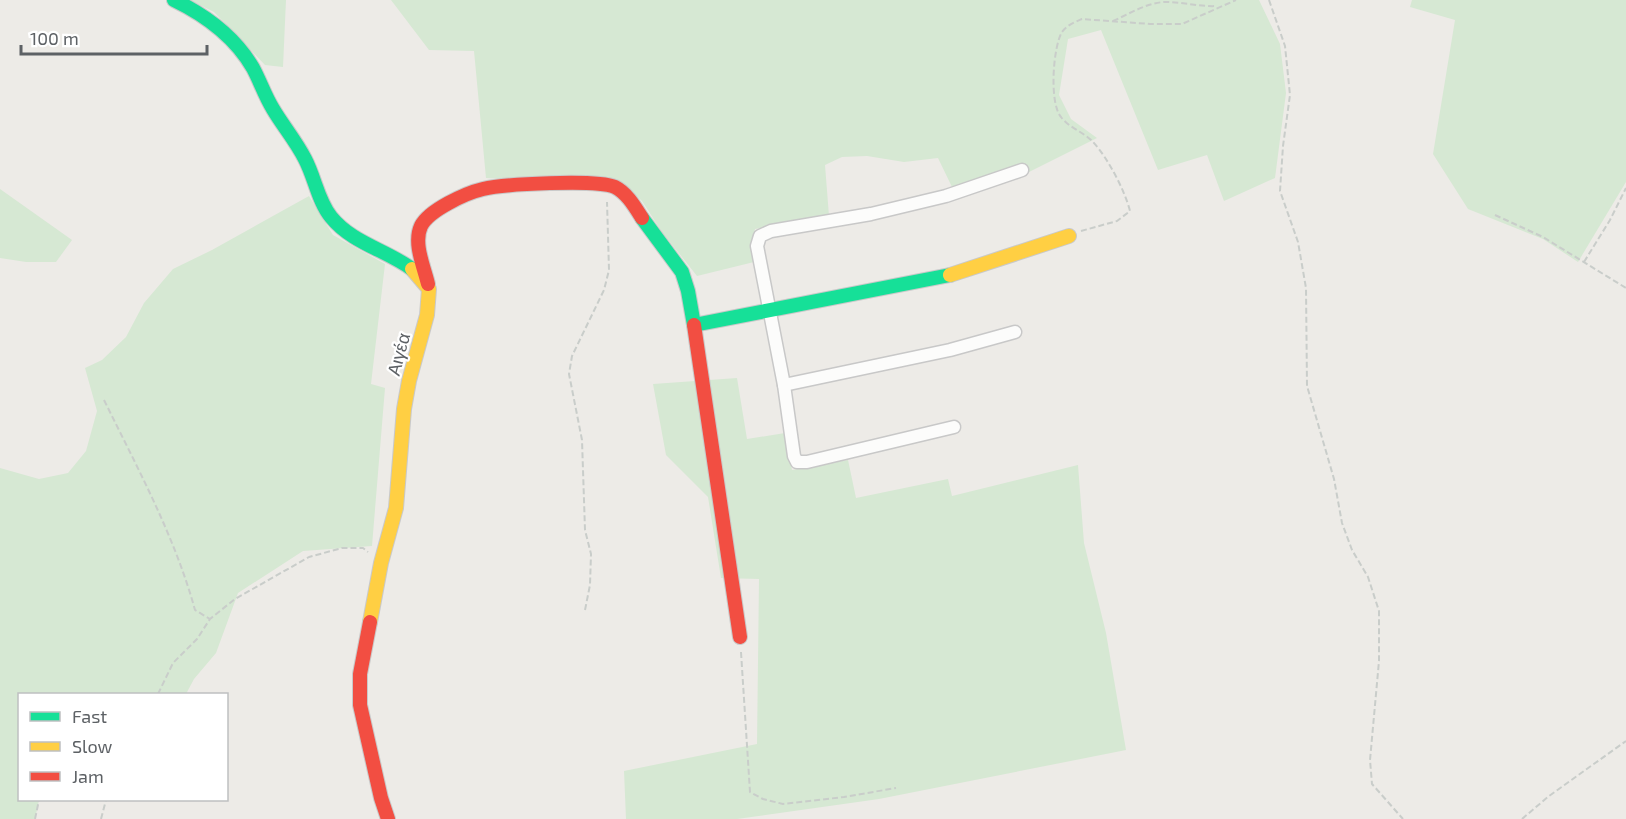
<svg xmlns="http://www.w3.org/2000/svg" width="1626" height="819" font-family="'Exo 2',sans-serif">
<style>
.green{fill:#d6e8d3}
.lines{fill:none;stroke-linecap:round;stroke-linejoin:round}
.street-casing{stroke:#c8c8c8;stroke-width:15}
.fast-casing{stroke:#c9c9c9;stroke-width:16}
.slow-casing{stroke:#c9c9c9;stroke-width:16}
.jam-casing{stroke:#c9c9c9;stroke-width:16}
.path{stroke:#c9cdca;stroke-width:2;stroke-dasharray:6 3;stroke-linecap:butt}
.street{stroke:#fcfcfb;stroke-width:12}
.fast{stroke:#16e098;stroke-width:14}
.slow{stroke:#ffcf43;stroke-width:14}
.jam{stroke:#f24e42;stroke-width:14}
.labels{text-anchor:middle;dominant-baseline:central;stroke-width:4.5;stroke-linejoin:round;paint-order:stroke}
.street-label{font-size:18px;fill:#5d6165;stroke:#fff}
</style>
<rect width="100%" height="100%" fill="#edebe7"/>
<g class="green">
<path d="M190,0H286L283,67L265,65L214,12Z"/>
<path d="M391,0H1259L1280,44L1286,93L1275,178L1224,201L1207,155L1158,170L1101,30L1068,39L1059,95L1071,119L1097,138L1027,173L1023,164L952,187L938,158L904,162L867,156L842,157L825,165L829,216L755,229L752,242L754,262L697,276L662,232L642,201L626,186L486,178L474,51L429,50Z"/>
<path d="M1412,0H1626V182L1578,262L1543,239L1468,209L1433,154L1455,20L1410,7Z"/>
<path d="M0,189L72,240L56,262H26L0,258Z"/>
<path d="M309,196L333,235L385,264L371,384L385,388L372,546L303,551L238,593L216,653L194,679L186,694H20V800H39L35,819H0V468L39,479L68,473L86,451L97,411L85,368L102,360L126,337L144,303L173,269L212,250Z"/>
<path d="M737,378L747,439L785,433L792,470L848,460L856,498L948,479L952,496L1078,465L1084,543L1106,633L1126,750L879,799L737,819H626L624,771L757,744L759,579L721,578L708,497L666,455L653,384Z"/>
</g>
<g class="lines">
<defs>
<g id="street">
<path d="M1015,332L950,350L784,385L757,246L760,236L771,231L871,214L946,196L1022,170"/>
<path d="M784,385L794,456L797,462H807L954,427"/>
</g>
<g id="fast">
<path d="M174,0C205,15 235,37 253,68C260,81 265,96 273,109C283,126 296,141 305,159C315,178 318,201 331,217C352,243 386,250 412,269"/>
<path d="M642,218L682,272L688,291L694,325L950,275"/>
</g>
<g id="slow">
<path d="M950,275L1069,236"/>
<path d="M370,622L381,563L396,508L404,409L409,381L427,315L429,289L412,269"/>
</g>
<g id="jam">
<path d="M428,284C424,267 413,243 421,226C429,210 466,193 483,189C504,184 596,179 615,187C627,193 635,207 642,218"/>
<path d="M694,325L740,637"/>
<path d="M370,622L360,674V705L381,798L388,819"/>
</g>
</defs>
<use href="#street" class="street-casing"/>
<use href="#fast" class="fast-casing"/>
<use href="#slow" class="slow-casing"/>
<use href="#jam" class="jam-casing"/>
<g class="path">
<path d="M1269,0L1285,46L1290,95L1283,146L1280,191L1298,242L1306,288L1307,386L1334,479L1342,523L1352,550L1368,577L1379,611V661L1370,760L1372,784L1403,819"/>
<path d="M1113,21C1129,14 1148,2 1166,2C1183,2 1200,7 1217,6"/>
<path d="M1495,215L1543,237L1626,288"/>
<path d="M1081,231L1117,221L1130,211C1125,191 1108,158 1093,142C1084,132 1069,128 1061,117C1049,103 1053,47 1062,32C1067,25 1075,22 1082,19L1150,24H1182L1236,0"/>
<path d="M1584,262L1610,220L1626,188"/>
<path d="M104,400C138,469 175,537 195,610L210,619"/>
<path d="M585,610L590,585L591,554L585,530L582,440L569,374L572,356L604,290L609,270L607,202"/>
<path d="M741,652L750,792L763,799L783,804L844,797L896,788"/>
<path d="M158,694L173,663L197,639L210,619L235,599L309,557L342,548H363L368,552"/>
<path d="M35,819L39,800"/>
<path d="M101,819L106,800"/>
<path d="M1522,819L1549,796L1626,741"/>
</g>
<use href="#street" class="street"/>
<use href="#fast" class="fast"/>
<use href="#slow" class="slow"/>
<use href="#jam" class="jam"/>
</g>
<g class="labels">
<g class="street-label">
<text transform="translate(398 354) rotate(-75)">Αιγέα</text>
</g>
</g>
<rect x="18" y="693" width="210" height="108" fill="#ffffff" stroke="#bec0c1" stroke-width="1.5"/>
<rect x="30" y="712" width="30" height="9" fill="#16e098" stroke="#bec0c1" stroke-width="1.5"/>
<text x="72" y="723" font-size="18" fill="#5d6165">Fast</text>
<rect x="30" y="742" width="30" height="9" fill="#ffcf43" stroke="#bec0c1" stroke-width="1.5"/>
<text x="72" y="753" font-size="18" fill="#5d6165">Slow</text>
<rect x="30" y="772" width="30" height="9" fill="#f24e42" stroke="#bec0c1" stroke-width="1.5"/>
<text x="72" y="783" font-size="18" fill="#5d6165">Jam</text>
<path d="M21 45v9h186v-9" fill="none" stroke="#5d6165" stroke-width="3"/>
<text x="30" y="45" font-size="18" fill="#5d6165" stroke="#ffffff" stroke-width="4.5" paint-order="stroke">100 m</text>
</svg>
